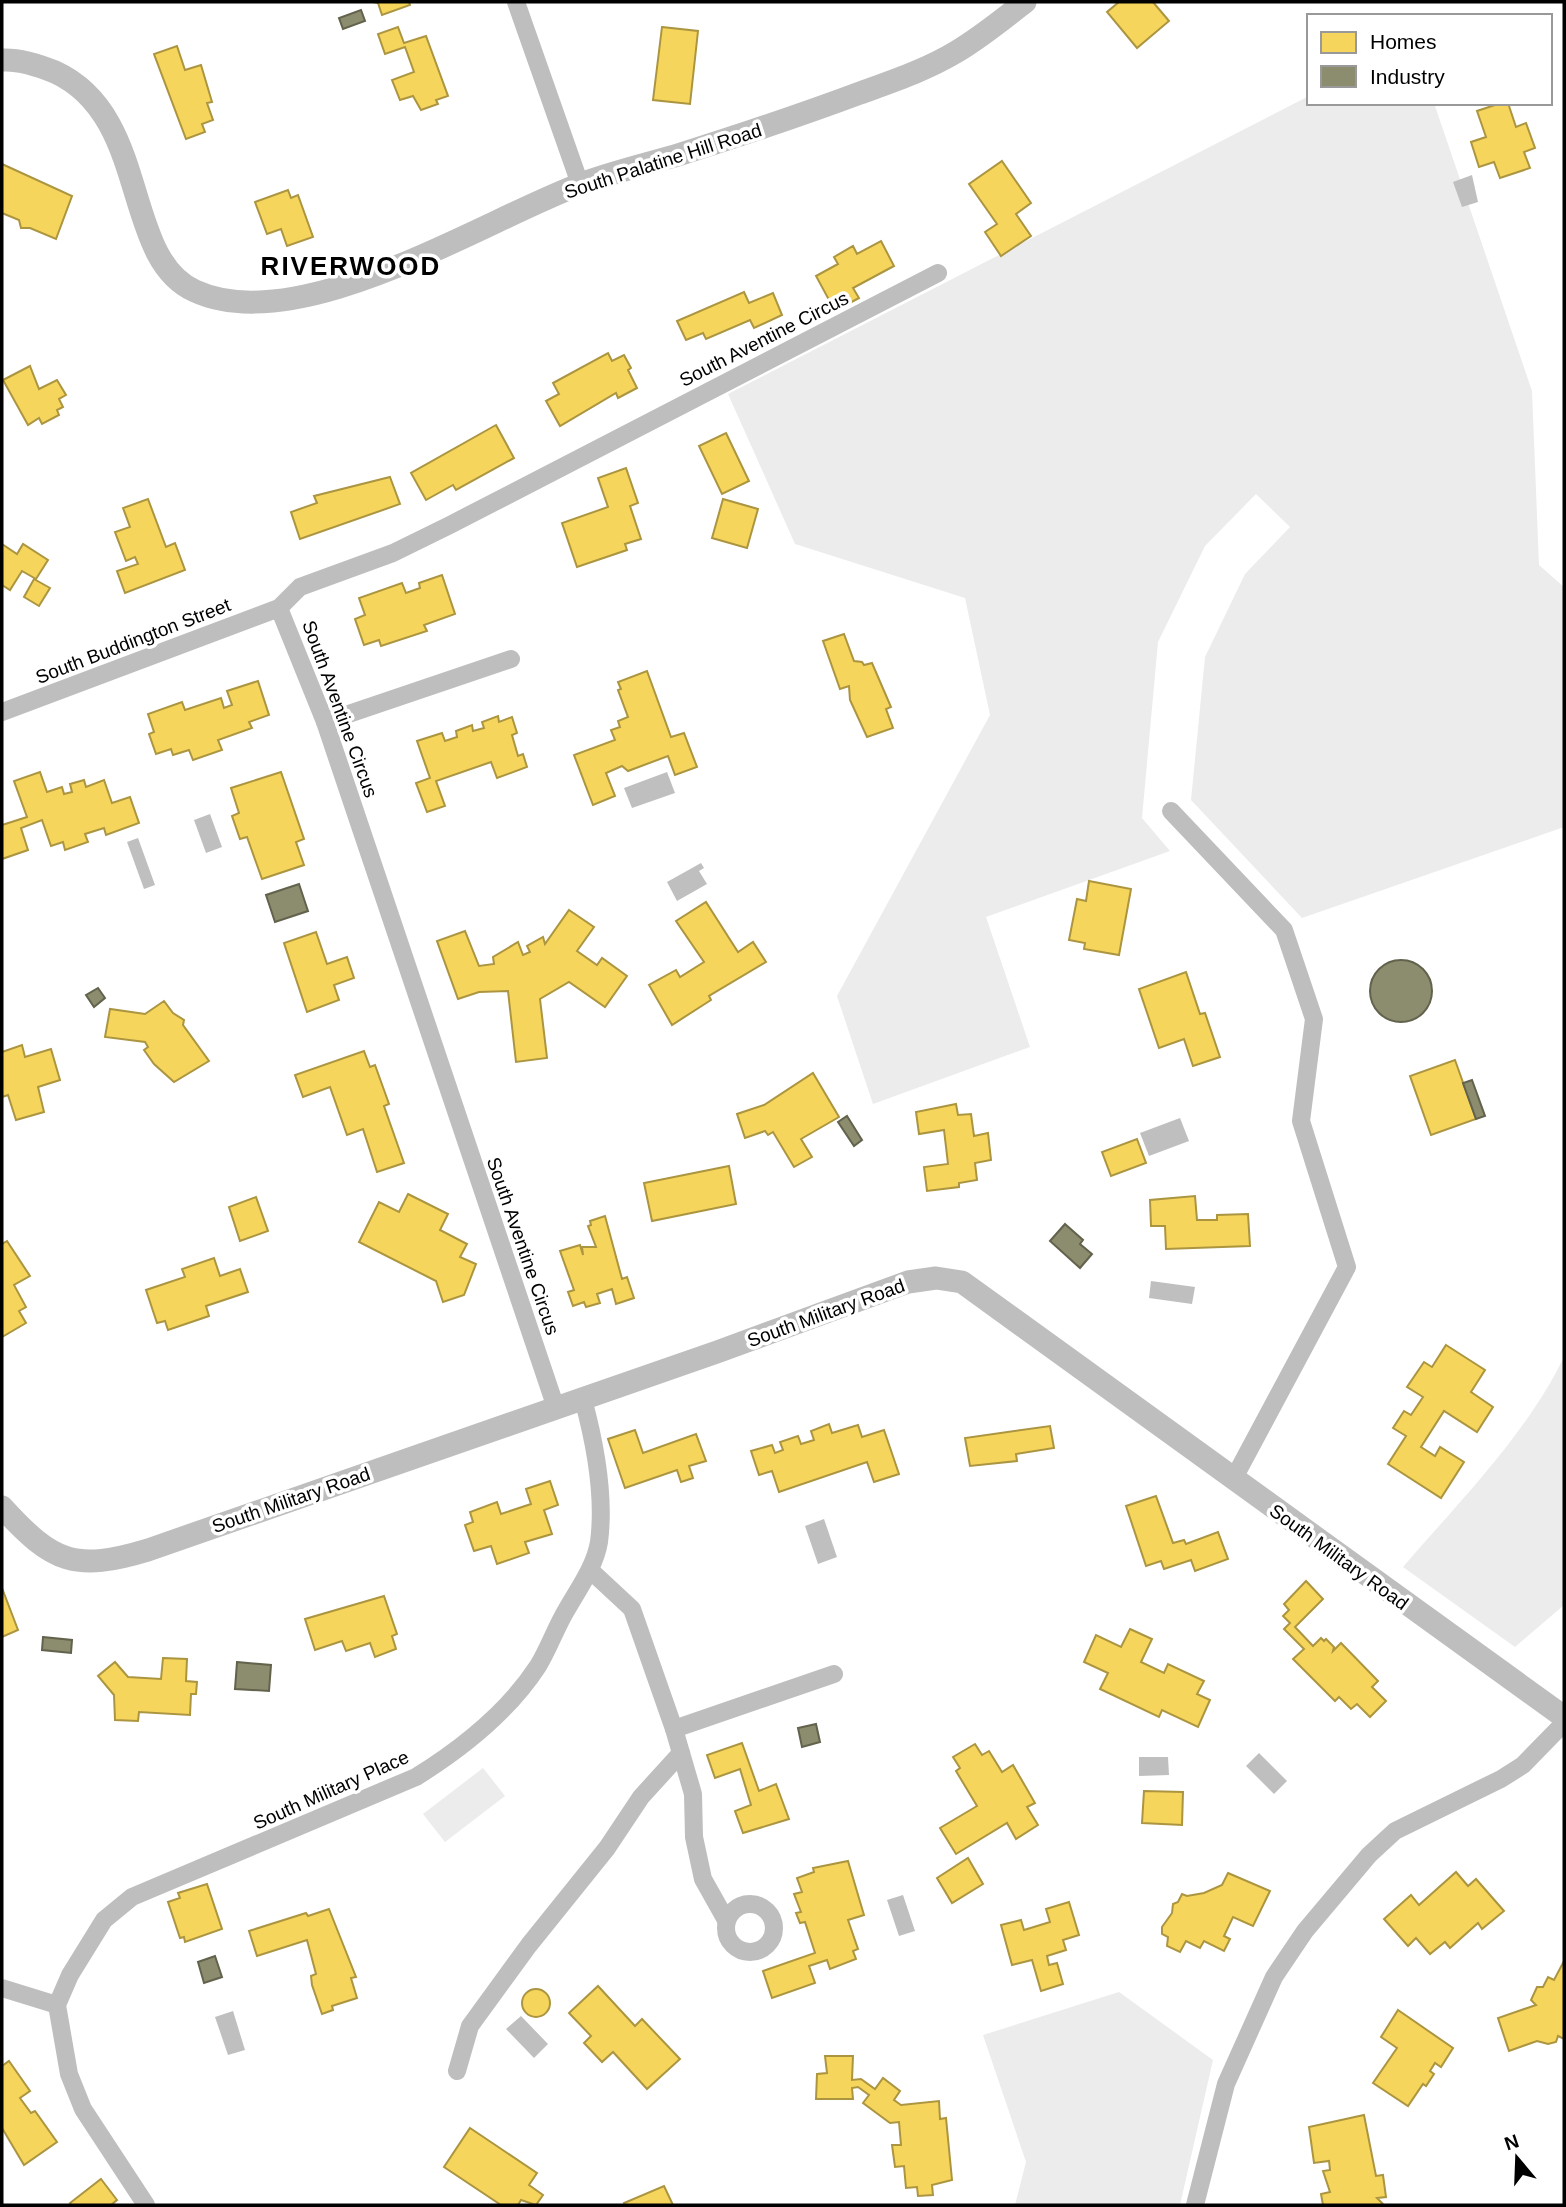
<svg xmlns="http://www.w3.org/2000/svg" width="1566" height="2207" font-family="Arial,sans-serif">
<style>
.green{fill:#ececec}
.water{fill:#bfbfbf}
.homes{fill:#f6d55c;stroke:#ac9540;stroke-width:2}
.industry{fill:#8c8c6e;stroke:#62624d;stroke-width:2}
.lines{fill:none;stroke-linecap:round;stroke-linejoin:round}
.minor{stroke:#bebebe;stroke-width:18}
.tertiary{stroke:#bebebe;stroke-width:23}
.labels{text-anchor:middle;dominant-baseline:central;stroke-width:7;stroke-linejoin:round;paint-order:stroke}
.street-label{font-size:19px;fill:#000;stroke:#fff}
.district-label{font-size:26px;font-weight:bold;letter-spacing:2px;fill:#000;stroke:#fff}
</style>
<rect width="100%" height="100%" fill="#fff"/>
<g class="green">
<path d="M1309,96V103H1434L1532,391L1539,565L1564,587V827L1302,918L1191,800L1205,657L1245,574L1290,527L1256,494L1205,546L1158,642L1142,818L1170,851L986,917L1030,1047L873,1104L837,996L990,715L965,598L795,544L728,394Z"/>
<path d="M1564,1357V1605L1515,1647L1403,1567C1459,1502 1526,1435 1564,1357Z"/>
<path d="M483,1768L505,1796L445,1842L423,1814Z"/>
<path d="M1119,1992L1213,2060L1180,2205H1015L1026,2162L983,2035Z"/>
</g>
<g class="water">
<path d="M1472,175L1478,202L1462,207L1453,182Z"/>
<path d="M667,772L675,793L632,808L624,788Z"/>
<path d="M210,814L222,847L206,853L194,820Z"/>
<path d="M138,838L155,885L144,889L127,842Z"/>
<path d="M701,863L704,868L699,871L707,884L677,901L667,882Z"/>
<path d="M1180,1118L1189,1141L1149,1156L1140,1133Z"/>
<path d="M1151,1281L1195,1287L1192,1304L1149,1298Z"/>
<path d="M824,1519L837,1557L818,1564L805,1526Z"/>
<path d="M1259,1753L1287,1781L1274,1794L1246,1766Z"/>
<path d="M1139,1757H1168L1169,1775L1139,1776Z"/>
<path d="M903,1895L915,1931L899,1936L887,1900Z"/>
<path d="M233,2011L245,2050L228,2055L215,2017Z"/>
<path d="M521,2016L548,2044L534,2058L506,2029Z"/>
</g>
<g class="homes">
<path d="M373,2H409L410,5L382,15L378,3Z"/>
<path d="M1119,2H1153L1169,21L1137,48L1107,12Z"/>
<path d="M398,27L404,43L426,36L448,96L436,100L438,104L421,110L413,96L400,100L392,80L414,72L405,47L385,54L378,34Z"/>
<path d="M662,27L698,31L690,104L653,100Z"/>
<path d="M177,46L185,70L201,65L212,102L207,103L213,120L202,124L205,132L186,139L154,54Z"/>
<path d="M1501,103H1508L1516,127L1526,123L1535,148L1524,152L1530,168L1500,178L1494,162L1479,167L1471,142L1486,137L1477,111Z"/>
<path d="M1002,161L1031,203L1016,214L1031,236L1001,256L985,232L997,224L969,184Z"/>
<path d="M2,164L72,196L56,239L30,228H21L19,220L2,213Z"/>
<path d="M288,190L291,198L298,195L313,237L287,246L281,229L267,234L255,202Z"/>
<path d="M881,241L894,266L853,288L859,298L835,311L816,276L838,264L834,257L853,246L857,254Z"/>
<path d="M744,292L749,303L773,293L782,315L754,328L750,320L706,339L703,333L686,340L677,321Z"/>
<path d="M608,353L612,361L624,355L631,368L628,370L637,388L618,398L616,393L560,426L546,401L559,394L553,383Z"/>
<path d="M30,366L39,389L57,380L66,395L59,399L63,407L57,410L59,415L42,424L39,418L28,425L3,380Z"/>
<path d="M496,425L514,458L456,490L453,485L426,500L411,473Z"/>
<path d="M726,433L749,481L722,494L699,446Z"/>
<path d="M626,468L638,503L630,506L641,539L625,544L627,550L577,567L562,523L608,507L598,478Z"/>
<path d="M390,477L400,504L300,539L291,512L317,503L314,496Z"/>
<path d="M148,499L166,547L175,543L185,570L125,593L117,571L138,564L135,557L126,561L115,532L130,527L123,508Z"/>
<path d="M723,499L758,509L747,548L712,538Z"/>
<path d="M2,544L17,554L23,544L48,560L36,579L22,571L10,590L2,585Z"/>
<path d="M442,575L455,614L424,625L427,631L381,646L379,640L364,645L355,619L365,615L359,598L402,583L406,593L420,588L419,583Z"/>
<path d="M34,579L50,588L39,606L24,597Z"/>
<path d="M844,634L854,661L862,662L864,665L872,663L891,707L886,709L893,728L867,737L850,700L849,686L840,689L823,641Z"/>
<path d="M647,671L671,737L684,733L697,767L675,775L668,756L628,771L622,766L606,773L615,796L593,805L574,755L615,740L611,730L620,727L618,721L628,717L618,690L621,689L618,682Z"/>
<path d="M258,681L269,715L249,722L252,728L218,740L222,750L193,760L189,750L173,755L171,749L156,754L149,734L154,732L148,714L182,702L185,710L221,698L224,708L232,705L227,691Z"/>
<path d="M498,716L499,722L512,717L517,733L512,735L518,756L523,754L527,767L497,778L491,762L436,781L445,806L427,812L416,783L430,778L417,741L442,733L445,741L457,737L456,731L472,725L473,731L484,728L482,722Z"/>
<path d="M40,772L47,792L62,787L64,794L72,792L70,784L84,780L86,787L104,780L112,803L130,797L139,823L106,835L104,828L85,834L88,842L65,850L63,842L51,846L42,820L21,828L28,850L2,859V825L27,817L14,781Z"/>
<path d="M281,772L304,839L296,842L304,865L262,879L247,837L240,839L232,816L239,813L231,788Z"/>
<path d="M1089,881L1131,889L1119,955L1084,949L1085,943L1069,940L1077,899L1086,901Z"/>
<path d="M706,902L738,952L753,942L766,962L709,996L711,1000L672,1025L649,985L676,970L680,977L704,962L676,921Z"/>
<path d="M569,910L594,927L577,951L597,965L602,958L627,976L605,1007L569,982L540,999L547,1058L516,1062L508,991L479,992L458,999L437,941L465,931L479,966L494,964L493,957L518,942L523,955L530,952L527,946L543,937L545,944Z"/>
<path d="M316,932L327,964L347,957L354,978L334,985L339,1000L307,1012L284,943Z"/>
<path d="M1186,972L1200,1014L1205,1013L1220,1057L1193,1066L1184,1039L1159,1048L1139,989Z"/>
<path d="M164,1001L173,1013L184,1020L183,1025L209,1061L174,1082L154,1064L144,1050L148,1047L145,1042L105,1037L110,1009L145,1014Z"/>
<path d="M22,1045L25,1057L51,1049L60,1080L38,1087L44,1112L16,1120L8,1095L2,1097V1052Z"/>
<path d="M364,1051L370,1067L375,1065L389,1104L384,1106L404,1163L377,1172L363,1129L347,1135L330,1087L303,1097L295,1075Z"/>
<path d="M1455,1060L1476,1119L1431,1135L1410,1076Z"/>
<path d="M813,1073L839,1117L801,1139L812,1157L794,1167L773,1132L768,1135L765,1131L745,1138L737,1114L764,1105Z"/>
<path d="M956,1104L958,1115L971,1114L974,1136L988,1133L991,1160L975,1163L977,1180L959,1183V1187L927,1191L924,1167L948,1164L944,1130L919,1134L916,1112Z"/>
<path d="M1137,1139L1146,1163L1111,1176L1102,1152Z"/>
<path d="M729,1166L736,1204L652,1221L644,1183Z"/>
<path d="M408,1194L448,1214L440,1230L467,1244L460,1257L476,1264L464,1295L443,1302L436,1281L359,1242L379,1202L399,1212Z"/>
<path d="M1195,1196L1197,1220H1217V1215L1248,1214L1250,1246L1166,1249L1165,1226H1151L1150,1200Z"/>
<path d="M256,1197L268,1231L240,1241L229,1207Z"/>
<path d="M605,1216L622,1279L627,1277L634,1298L616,1304L612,1289L597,1294L600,1303L586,1307L584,1302L573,1306L568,1292L574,1290L560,1251L580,1245L583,1255L582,1247H596L588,1226L591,1225L590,1221Z"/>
<path d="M7,1241L30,1276L14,1285L26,1307L19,1311L26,1323L2,1337V1244Z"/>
<path d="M214,1258L220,1276L240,1269L248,1292L206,1306L209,1316L168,1330L165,1321L157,1323L146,1290L185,1277L182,1269Z"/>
<path d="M1446,1345L1485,1370L1471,1392L1493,1407L1477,1432L1444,1411L1421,1447L1435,1456L1440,1447L1464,1462L1441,1498L1388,1464L1406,1436L1393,1428L1404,1411L1411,1415L1423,1397L1407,1387L1424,1362L1432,1367Z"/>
<path d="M829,1424L832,1433L858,1425L862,1437L884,1430L899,1474L874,1482L867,1462L779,1492L772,1471L759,1475L751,1451L772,1445L775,1453L783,1450L780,1442L798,1436L801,1444L814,1440L811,1431Z"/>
<path d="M1050,1426L1054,1448L1016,1454L1017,1461L970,1466L965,1438Z"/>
<path d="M635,1430L643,1453L696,1434L706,1461L689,1466L693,1478L681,1482L677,1470L625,1488L608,1439Z"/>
<path d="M550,1481L558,1505L544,1510L552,1534L525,1542L529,1553L497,1564L491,1546L474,1551L465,1525L473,1522L470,1512L497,1502L501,1514L531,1504L526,1489Z"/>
<path d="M1156,1496L1173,1543L1184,1540L1186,1544L1218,1532L1228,1559L1195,1571L1191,1560L1164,1569L1161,1561L1146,1566L1126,1506Z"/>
<path d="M1306,1581L1323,1599L1295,1627L1313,1646L1321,1638L1324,1641L1326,1639L1334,1647L1333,1651L1341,1643L1378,1681L1372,1687L1386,1701L1370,1717L1357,1704L1351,1709L1339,1697L1335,1701L1293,1659L1304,1649L1284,1629L1290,1623L1283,1616L1289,1610L1284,1604Z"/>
<path d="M2,1588L18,1630L2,1637Z"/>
<path d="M384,1596L397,1634L392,1636L396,1649L375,1657L370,1643L346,1651L342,1641L315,1650L305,1619Z"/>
<path d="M1130,1629L1152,1639L1141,1662L1164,1673L1168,1664L1204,1681L1197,1694L1210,1700L1198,1727L1162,1710L1159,1717L1100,1689L1108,1673L1084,1662L1096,1635L1121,1647Z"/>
<path d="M163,1658L187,1659L186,1681L197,1682L196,1694H191L190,1715L139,1712L138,1721L115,1720L114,1695L98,1676L115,1662L128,1677L161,1679Z"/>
<path d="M742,1743L759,1791L776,1784L789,1819L743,1833L735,1811L751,1805L740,1769L715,1778L707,1755Z"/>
<path d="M975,1744L982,1755L989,1751L1002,1772L1013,1765L1035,1803L1027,1807L1038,1825L1016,1839L1007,1823L956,1854L940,1828L977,1806L956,1771L960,1768L953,1757Z"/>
<path d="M1144,1791L1183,1792L1182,1825L1142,1823Z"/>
<path d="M968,1858L983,1884L952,1903L937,1878Z"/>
<path d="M848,1861L864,1915L848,1920L858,1949L853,1951L856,1959L830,1969L827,1960L809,1966L815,1983L772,1998L763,1971L815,1953L805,1922L800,1923L796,1913L801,1912L794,1894L802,1892L797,1878L814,1872L813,1868Z"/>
<path d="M1456,1872L1468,1886L1476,1879L1504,1911L1482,1929L1478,1923L1450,1948L1445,1942L1430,1954L1416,1938L1408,1946L1384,1919L1411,1895L1419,1905Z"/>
<path d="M1228,1873L1270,1891L1253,1926L1233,1917L1224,1936L1230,1939L1224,1951L1204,1941L1200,1948L1186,1941L1180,1952L1167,1946L1168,1937L1162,1934V1927L1172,1913L1173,1904L1178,1902L1182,1894L1187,1896L1204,1893L1222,1885Z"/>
<path d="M207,1884L222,1929L185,1942L184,1937L180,1938L168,1902L180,1898L178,1893Z"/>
<path d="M1069,1902L1079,1935L1063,1940L1066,1950L1047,1956L1049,1965L1057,1963L1063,1984L1041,1991L1032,1960L1012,1965L1001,1925L1021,1920L1024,1930L1050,1922L1046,1909Z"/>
<path d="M329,1909L356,1977L351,1978L357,1998L332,2006L333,2010L322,2014L312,1985L311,1976L316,1974L307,1940L257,1956L249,1931L306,1913L308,1916Z"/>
<path d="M1564,1961V2039L1558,2036L1556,2042L1548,2044L1537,2041L1509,2051L1498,2018L1536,2005L1531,2000L1537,1987H1543L1548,1977L1554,1980Z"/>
<path d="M598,1986L635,2026L642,2019L680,2059L647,2089L613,2052L602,2062L584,2043L591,2036L569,2013Z"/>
<circle cx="536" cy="2003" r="14"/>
<path d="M1398,2010L1453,2048L1441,2067L1435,2063L1430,2071L1434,2074L1426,2086L1423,2084L1408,2106L1373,2083L1397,2048L1381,2037Z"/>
<path d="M825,2056H853L852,2080L861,2079L875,2089L883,2078L900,2091L894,2100L901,2105L939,2101L940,2119L946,2118L952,2180L932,2185L933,2195L918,2196L917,2187L906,2188L904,2166L895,2167L892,2145H901L899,2122L890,2123L863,2103L869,2095L858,2087L852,2088L853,2099H816L817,2074L827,2073Z"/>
<path d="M9,2061L30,2091L20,2098L31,2113L35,2111L57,2142L24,2165L2,2128V2066Z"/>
<path d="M1364,2115L1376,2176L1383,2175L1386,2197L1377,2198L1384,2205H1323L1321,2194L1330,2192L1323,2171L1330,2170L1329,2161L1314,2163L1309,2127Z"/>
<path d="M470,2128L537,2173L529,2185L543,2195L536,2205L521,2200L518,2205H501L444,2167Z"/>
<path d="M101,2179L117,2200L111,2205H72L70,2203Z"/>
<path d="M664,2186L673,2205H625L624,2203Z"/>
</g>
<g class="industry">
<path d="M361,10L365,21L343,29L339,18Z"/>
<path d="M299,884L308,911L275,922L266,895Z"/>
<circle cx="1401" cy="991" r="31"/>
<path d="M98,988L105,998L94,1007L86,995Z"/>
<path d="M1472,1080L1485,1116L1476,1119L1463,1083Z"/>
<path d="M847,1116L862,1140L854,1146L838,1122Z"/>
<path d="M1065,1224L1083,1240L1080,1244L1092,1254L1080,1268L1050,1241Z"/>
<path d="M43,1637L72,1640L71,1653L42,1650Z"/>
<path d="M237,1662L271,1665L269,1691L235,1689Z"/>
<path d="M816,1724L820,1742L802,1747L798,1728Z"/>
<path d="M215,1956L222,1977L204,1983L198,1962Z"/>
</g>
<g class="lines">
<g class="minor">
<path d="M516,2L580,184"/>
<path d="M279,608L325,722L556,1408"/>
<path d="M2,712L279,608L300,587L393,553L450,525L938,273"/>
<path d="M325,722L511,659"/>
<path d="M1171,811L1284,930L1314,1019L1301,1121L1347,1267L1233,1480"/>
<path d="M590,1570L632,1609L674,1729L693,1794L694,1837L703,1879L726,1920"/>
<path d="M674,1729L834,1674"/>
<circle cx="750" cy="1928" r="24"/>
<path d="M2,1988L57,2005"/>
<path d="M457,2071L470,2026L529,1945L607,1848L641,1797L681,1753"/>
<path d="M146,2205L83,2109L69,2074L57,2005L70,1975L104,1920L132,1897L416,1777C461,1749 508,1712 538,1666C549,1648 556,1627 567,1609C579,1588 595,1566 599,1542C605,1496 595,1443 583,1399"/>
<path d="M1195,2205L1226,2084L1274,1977L1305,1931L1369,1855L1395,1831L1501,1779L1523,1765L1564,1723"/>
</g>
<g class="tertiary">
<path d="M2,60C20,59 38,65 55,72C151,116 121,258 195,291C299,339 484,220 581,184C613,172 648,164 681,154C741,135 801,115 860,93C893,81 926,70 956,52C980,38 1003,19 1025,2"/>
<path d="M2,1507C53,1563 75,1572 148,1550L717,1352L908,1282L936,1278L962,1282L1564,1717"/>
</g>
</g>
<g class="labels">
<g class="street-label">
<text transform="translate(663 161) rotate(-18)">South Palatine Hill Road</text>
<text transform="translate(764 339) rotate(-27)">South Aventine Circus</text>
<text transform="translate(133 641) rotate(-21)">South Buddington Street</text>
<text transform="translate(340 709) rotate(70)">South Aventine Circus</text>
<text transform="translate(523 1246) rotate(71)">South Aventine Circus</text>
<text transform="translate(826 1313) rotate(-20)">South Military Road</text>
<text transform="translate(291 1500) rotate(-19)">South Military Road</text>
<text transform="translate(1339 1557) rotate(36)">South Military Road</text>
<text transform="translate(331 1790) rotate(-24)">South Military Place</text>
</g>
<g class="district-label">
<text x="351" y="266">RIVERWOOD</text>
</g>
</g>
<rect width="1566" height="2207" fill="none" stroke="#000000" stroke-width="7"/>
<rect x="1307" y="14" width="245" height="91" fill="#ffffff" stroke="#999999" stroke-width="2"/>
<rect x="1321" y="32" width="35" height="21" fill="#f6d55c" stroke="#999999" stroke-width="2"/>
<text x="1370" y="49" font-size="21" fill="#000000">Homes</text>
<rect x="1321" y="66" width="35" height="21" fill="#8c8c6e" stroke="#999999" stroke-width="2"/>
<text x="1370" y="84" font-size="21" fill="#000000">Industry</text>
<g transform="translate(1517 2158) rotate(341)" stroke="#ffffff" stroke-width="5" paint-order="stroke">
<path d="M0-5L12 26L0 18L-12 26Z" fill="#000000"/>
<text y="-10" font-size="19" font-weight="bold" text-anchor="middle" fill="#000000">N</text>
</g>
</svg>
